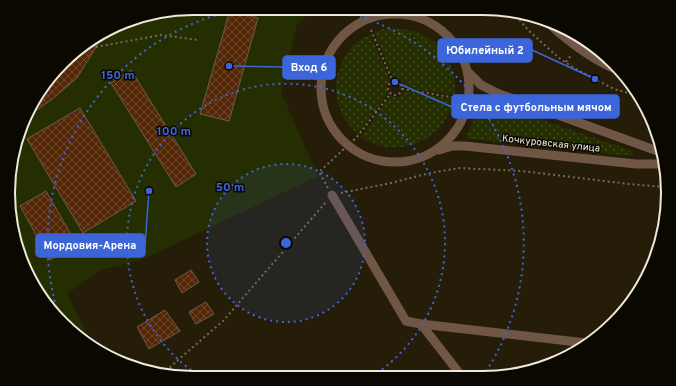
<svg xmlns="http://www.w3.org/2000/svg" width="676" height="386" font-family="Overpass,sans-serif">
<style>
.grass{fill:url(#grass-dots)}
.pitch{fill:#252e00}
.building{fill:url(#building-cross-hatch);stroke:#705a4c}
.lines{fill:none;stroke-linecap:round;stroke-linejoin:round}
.path{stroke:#726b59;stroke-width:2;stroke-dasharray:2 3;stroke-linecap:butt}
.street{stroke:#705644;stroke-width:9}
.ring{fill:none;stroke:#3c65d9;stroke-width:2;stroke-dasharray:2 4}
.labels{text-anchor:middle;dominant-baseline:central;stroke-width:3;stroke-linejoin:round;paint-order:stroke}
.street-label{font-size:10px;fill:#efe9dc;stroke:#0b0802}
.rim{fill:none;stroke:#efe9dc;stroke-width:2}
.centre{fill:#3c65d9;stroke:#0b0802;stroke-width:2}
.ring-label{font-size:12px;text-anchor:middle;font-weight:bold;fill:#3c65d9;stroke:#0b0802;stroke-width:3;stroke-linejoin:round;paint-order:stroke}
.leader{fill:none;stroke:#3c65d9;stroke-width:1.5}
.callout-dot{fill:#3c65d9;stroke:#0b0802;stroke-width:1.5}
.callout{fill:#3c65d9;stroke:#3c65d9;stroke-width:1.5}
.callout-label{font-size:11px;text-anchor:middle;font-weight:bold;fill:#fff}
</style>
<defs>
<pattern id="grass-dots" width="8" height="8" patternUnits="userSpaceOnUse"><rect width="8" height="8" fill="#252e00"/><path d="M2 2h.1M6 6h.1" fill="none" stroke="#454c25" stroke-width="1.8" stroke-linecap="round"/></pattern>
<pattern id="building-cross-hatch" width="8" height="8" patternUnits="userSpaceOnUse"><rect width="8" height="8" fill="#542806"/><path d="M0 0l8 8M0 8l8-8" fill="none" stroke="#6d472a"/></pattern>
</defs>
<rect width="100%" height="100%" fill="#251d08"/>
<g class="grass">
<path d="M395,28C402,29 410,30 417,32C443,41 457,68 455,95L405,88C404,82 400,78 394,79L374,32L383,29Z"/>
<path d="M370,34L390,80L386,86L388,93L358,134C331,112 329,72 352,47C357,41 364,38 370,34Z"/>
<path d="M404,91L454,99C452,107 449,115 444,122C425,148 388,156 361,137L390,96C396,98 401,97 404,91Z"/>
<path d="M484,98H487C535,118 584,135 633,151L632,156L469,139L467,138L466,135L475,118L481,100Z"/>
</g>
<path class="pitch" d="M193,8H314L297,25L281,92L318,176L146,258L101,270L67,294L95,349L90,347L46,306L18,253L8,205L14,145L39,90L81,46L134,18Z"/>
<g class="building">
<path d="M230,10L258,18L229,121L200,114Z"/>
<path d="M99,36L96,47L77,78L51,100L28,116L39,90L81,46Z"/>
<path d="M131,70L196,174L176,187L111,83Z"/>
<path d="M80,108L136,201L83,233L27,139Z"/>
<path d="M46,191L77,245L50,260L20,206Z"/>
<path d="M191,270L199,282L182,293L175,280Z"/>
<path d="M206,302L214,314L196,324L189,312Z"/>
<path d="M165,310L180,331L149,349L137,327Z"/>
</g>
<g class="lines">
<g class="path">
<path d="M184,9L204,15L219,8"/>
<path d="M513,12L528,30L559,58L574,68L614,89L639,96"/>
<path d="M364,22L365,8"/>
<path d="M371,30L393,82"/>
<path d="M96,47L161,35L198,40"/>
<path d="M566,62L572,54"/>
<circle cx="395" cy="88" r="7"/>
<path d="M402,89L457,98"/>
<path d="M328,188L319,172L357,137L391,93"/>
<path d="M341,193L391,183L430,173L460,168L522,171L629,184L664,187"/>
<path d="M162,374L223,321L326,202"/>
</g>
<g class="street">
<circle cx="395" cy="88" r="74"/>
<path d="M544,19C565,39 588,57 615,69"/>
<path d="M468,72L481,85L497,93L663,153"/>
<path d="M439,150L452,146H465L636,164H664"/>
<path d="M332,195L406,321L421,324L463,378"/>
<path d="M421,324L586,343"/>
</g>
</g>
<circle cx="286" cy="243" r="79" fill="#3c65d9" fill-opacity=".12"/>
<g class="ring">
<circle cx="286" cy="243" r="79"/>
<path d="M201 377A159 159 0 1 1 371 377"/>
<path d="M60 319A238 238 0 0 1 247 8M325 8A238 238 0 0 1 483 376"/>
</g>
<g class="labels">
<g class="street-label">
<text transform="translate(551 144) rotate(6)">Кочкуровская улица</text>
</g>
</g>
<path d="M0 0H676V386H0ZM193 15H483A178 178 0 0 1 661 193V193A178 178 0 0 1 483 371H193A178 178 0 0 1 15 193V193A178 178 0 0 1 193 15Z" fill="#0b0802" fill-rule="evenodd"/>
<path class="rim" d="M193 15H483A178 178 0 0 1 661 193V193A178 178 0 0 1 483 371H193A178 178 0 0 1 15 193V193A178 178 0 0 1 193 15Z"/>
<circle cx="286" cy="243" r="6" class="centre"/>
<g class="ring-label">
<text x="118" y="79">150 m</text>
<text x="174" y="135">100 m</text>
<text x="230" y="191">50 m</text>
</g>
<path class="leader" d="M595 79L532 50M229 66L283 67M395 82L452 107M149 191L145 245"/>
<g class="callout-dot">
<circle cx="595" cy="79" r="4"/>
<circle cx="229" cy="66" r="4"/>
<circle cx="395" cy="82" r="4"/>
<circle cx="149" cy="191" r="4"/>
</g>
<g class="callout">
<rect x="438" y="39" width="94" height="23" rx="4"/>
<rect x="283" y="56" width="52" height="23" rx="4"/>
<rect x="452" y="95" width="167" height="23" rx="4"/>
<rect x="36" y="234" width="109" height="23" rx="4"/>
</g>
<g class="callout-label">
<text x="485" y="54">Юбилейный 2</text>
<text x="309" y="71">Вход 6</text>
<text x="536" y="111">Стела с футбольным мячом</text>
<text x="90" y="249">Мордовия-Арена</text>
</g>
</svg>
